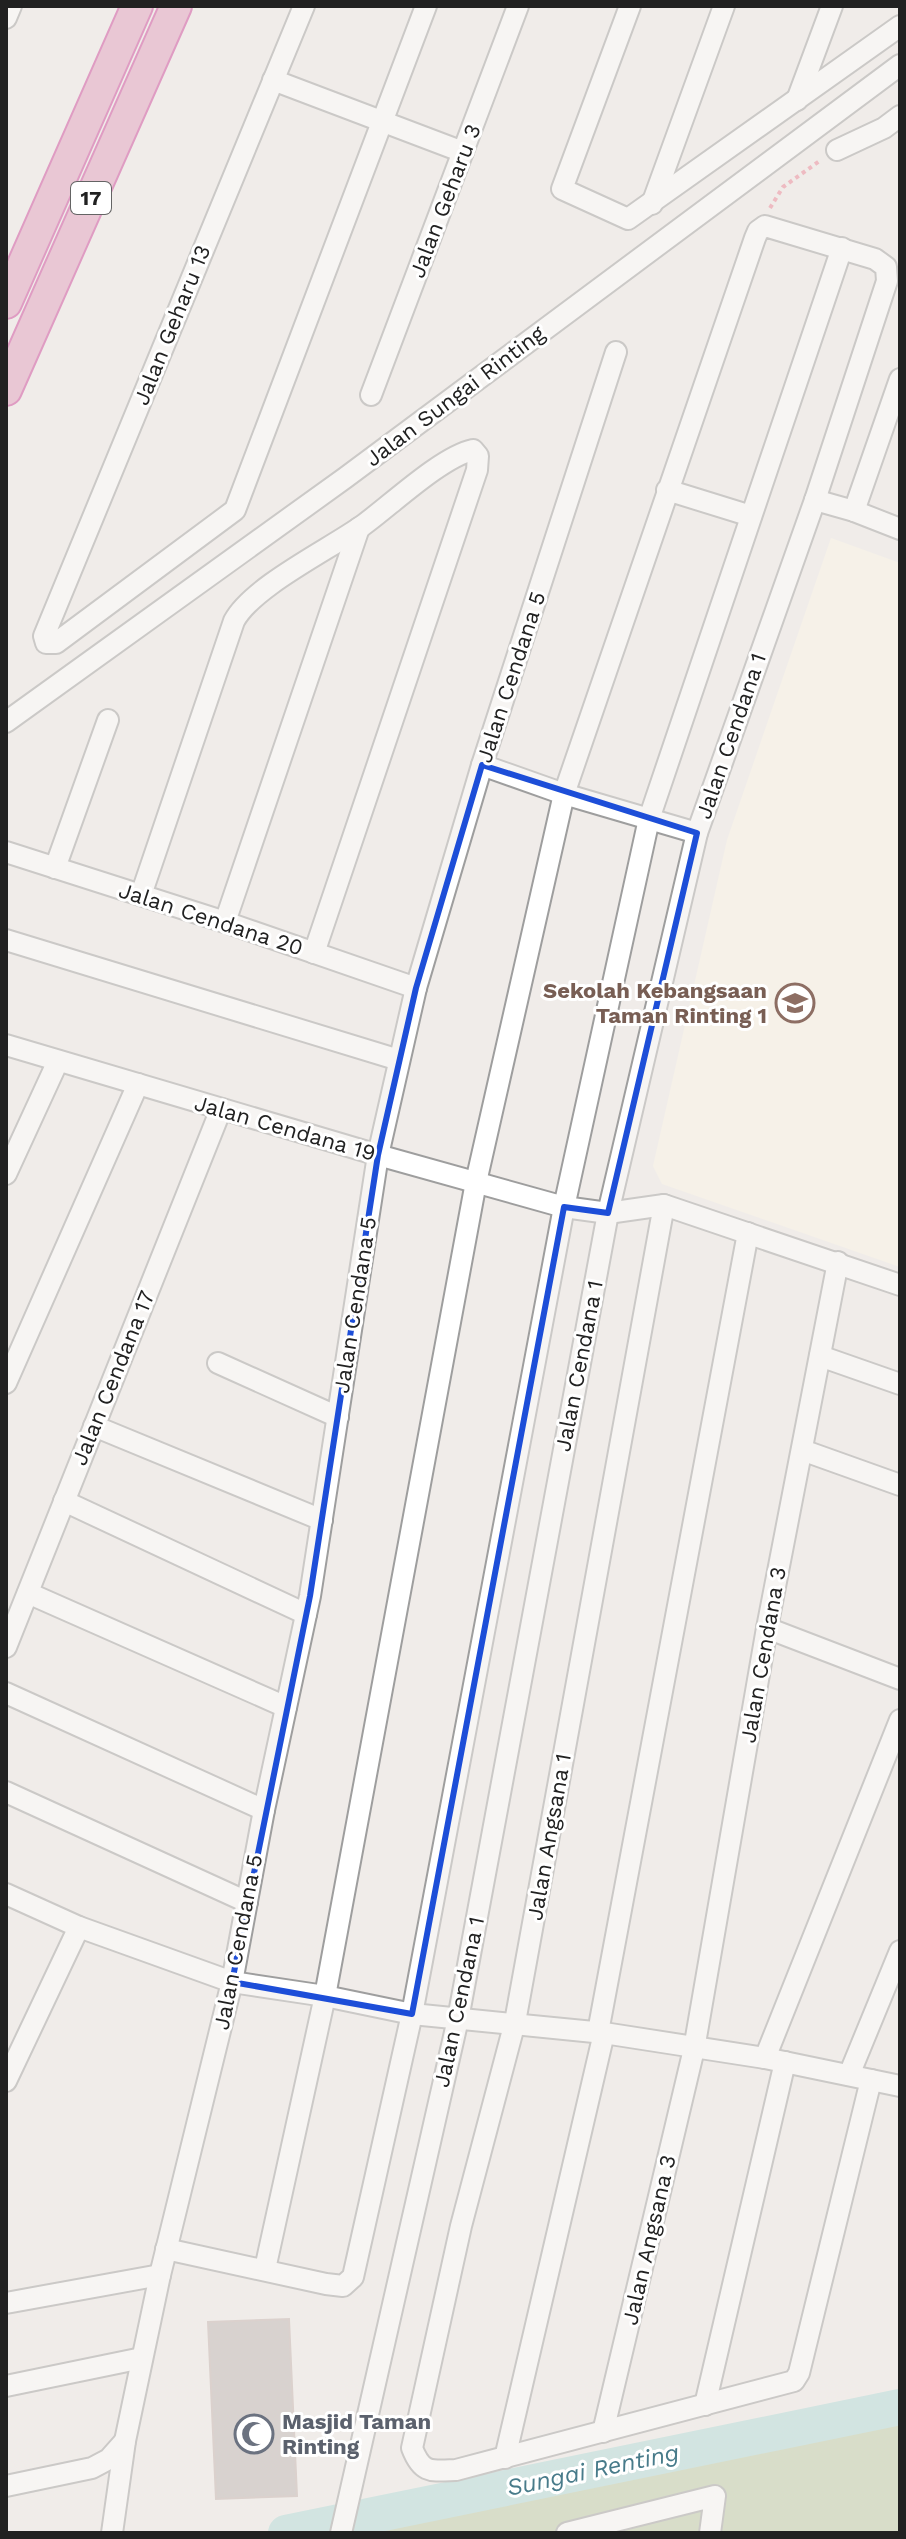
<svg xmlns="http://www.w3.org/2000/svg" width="906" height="2539" font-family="'Work Sans',sans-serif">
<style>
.education{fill:#fcf6e6}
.forest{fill:#bacba2}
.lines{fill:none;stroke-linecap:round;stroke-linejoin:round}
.river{stroke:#aed9d7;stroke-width:36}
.building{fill:#bab1af;stroke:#c1b0ac;stroke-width:2}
.minor-casing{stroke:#9e9e9e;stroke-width:24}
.highway-casing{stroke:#ca3a94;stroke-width:34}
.path{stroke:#ec7e92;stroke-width:4;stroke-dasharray:4 4;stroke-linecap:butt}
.minor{stroke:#fff;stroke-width:20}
.highway{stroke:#df99ba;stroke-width:30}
.marked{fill:none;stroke:#1d4ed8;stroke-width:6;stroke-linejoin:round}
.labels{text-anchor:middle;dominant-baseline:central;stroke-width:6;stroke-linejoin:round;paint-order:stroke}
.shield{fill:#fff;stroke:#646464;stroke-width:2}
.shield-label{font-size:20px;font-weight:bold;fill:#212121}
.street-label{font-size:22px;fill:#212121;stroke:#fff}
.education-label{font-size:22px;font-weight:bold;fill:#785e54;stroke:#fff;text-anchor:end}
.worship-label{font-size:22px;font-weight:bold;fill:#5b616d;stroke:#fff;text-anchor:start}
.water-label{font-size:24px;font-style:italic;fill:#487b8a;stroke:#fff}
</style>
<rect width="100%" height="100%" fill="#f0ece9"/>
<path class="education" d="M831,538L900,563V1267L662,1184L653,1166L727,840Z"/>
<path class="forest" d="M900,2391V2533H369L375,2498Z"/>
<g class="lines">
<path class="river" d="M286,2533L900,2407"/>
</g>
<path class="building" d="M289,2319L297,2496L216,2499L208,2322Z"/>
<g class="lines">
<defs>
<g id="minor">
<path d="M304,6L44,636L46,643H56L235,510L426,6"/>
<path d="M630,6L562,189L628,219L900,26"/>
<path d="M6,18L11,6"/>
<path d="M273,80L463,152"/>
<path d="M797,100L832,6"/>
<path d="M837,150L884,128L900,116"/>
<path d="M652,204L724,6"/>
<path d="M371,395L518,6"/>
<path d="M667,490L751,516"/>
<path d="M815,500L854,511L900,529"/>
<path d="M854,511L900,379"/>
<path d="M6,722L345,478L900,65"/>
<path d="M482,765L564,794L697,833"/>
<path d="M6,852L225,922L416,988"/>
<path d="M55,868L108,720"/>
<path d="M141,895L234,621C252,587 328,550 362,526C390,506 441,457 473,450L478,456L477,470L314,953"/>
<path d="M225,922L359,528"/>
<path d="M6,940L399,1060"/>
<path d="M6,1045L378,1155L564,1207L608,1213L664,1205L900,1285"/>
<path d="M6,1174L58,1061"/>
<path d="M664,1205L515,2022L461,2226L412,2448C422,2474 431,2471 456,2470L794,2381L799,2373L871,2080"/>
<path d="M820,1356L900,1384"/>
<path d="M218,1363L338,1417"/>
<path d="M6,1383L138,1084"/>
<path d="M94,1426L322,1520"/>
<path d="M802,1450L900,1485"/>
<path d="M64,1501L306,1614"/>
<path d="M28,1593L286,1707"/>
<path d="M767,1628L900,1679"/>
<path d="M6,1647L221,1109"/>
<path d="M6,1693L264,1810"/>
<path d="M6,1792L247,1902"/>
<path d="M6,1894L79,1927L232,1982L325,1996L412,2014L604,2033L765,2058L900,2086"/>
<path d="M598,2032L748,1233"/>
<path d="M765,2058L900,1720"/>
<path d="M849,2075L900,1951"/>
<path d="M6,2081L79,1927"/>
<path d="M166,2249L326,2284L343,2286L353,2277L412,2014L564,1207L649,819L842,248"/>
<path d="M265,2269L325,1996L476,1182L564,794L755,238L758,231L765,226L875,259L886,267L887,281L815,500L697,833L608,1213L458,2019L341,2533"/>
<path d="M6,2303L160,2275"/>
<path d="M6,2386L142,2358"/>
<path d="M705,2405L785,2062"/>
<path d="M603,2432L694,2049L767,1628L838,1262"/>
<path d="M505,2458L604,2033"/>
<path d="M6,2486L92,2468L109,2459L125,2441"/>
<path d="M112,2533L125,2441L160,2275L232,1982L264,1810L310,1596L378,1155L416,988L482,765L616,352"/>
<path d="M567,2533L715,2496L710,2533"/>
</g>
<g id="highway">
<path d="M6,303L137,6"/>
<path d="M6,390L176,6"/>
</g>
</defs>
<use href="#minor" class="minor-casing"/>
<use href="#highway" class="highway-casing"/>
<path class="path" d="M770,208L783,187L821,160"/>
<use href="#minor" class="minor"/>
<use href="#highway" class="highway"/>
</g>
<path d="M0 0H906V2539H0ZM482,765L697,833L608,1213L564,1207L412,2014L232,1982L310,1596L378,1155L416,988Z" fill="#f0ece9" fill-opacity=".55" fill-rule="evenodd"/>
<path class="marked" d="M482,765L697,833L608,1213L564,1207L412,2014L232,1982L310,1596L378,1155L416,988Z"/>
<defs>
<symbol id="school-ring" viewBox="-11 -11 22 22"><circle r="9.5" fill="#fff" stroke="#8d6e63" stroke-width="1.5"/><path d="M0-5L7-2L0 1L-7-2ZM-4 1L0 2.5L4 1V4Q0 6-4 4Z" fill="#8d6e63"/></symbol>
<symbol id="mosque-ring" viewBox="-11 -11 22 22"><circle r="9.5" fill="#fff" stroke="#6b7280" stroke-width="1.5"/><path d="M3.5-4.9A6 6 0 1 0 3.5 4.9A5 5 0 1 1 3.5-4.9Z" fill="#6b7280"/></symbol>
</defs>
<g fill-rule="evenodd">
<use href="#school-ring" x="773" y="981" width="44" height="44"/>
<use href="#mosque-ring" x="232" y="2412" width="44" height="44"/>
</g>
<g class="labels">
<rect class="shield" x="71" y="182" width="40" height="32" rx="6"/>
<g class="shield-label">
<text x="91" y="198">17</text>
</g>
<g class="street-label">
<text transform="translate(445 201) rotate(-69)">Jalan Geharu 3</text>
<text transform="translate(172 325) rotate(-68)">Jalan Geharu 13</text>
<text transform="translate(455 396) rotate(-37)">Jalan Sungai Rinting</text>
<text transform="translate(511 677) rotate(-72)">Jalan Cendana 5</text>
<text transform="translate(731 736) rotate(-71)">Jalan Cendana 1</text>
<text transform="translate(211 919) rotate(18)">Jalan Cendana 20</text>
<text transform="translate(285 1128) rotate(16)">Jalan Cendana 19</text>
<text transform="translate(355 1305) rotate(-81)">Jalan Cendana 5</text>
<text transform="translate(579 1366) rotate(-79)">Jalan Cendana 1</text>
<text transform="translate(113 1378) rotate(-68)">Jalan Cendana 17</text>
<text transform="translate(763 1655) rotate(-80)">Jalan Cendana 3</text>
<text transform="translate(549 1837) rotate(-80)">Jalan Angsana 1</text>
<text transform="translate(238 1942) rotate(-79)">Jalan Cendana 5</text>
<text transform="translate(459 2002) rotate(-78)">Jalan Cendana 1</text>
<text transform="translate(649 2240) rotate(-77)">Jalan Angsana 3</text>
</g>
<g class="education-label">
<text x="767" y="990">Sekolah Kebangsaan<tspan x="767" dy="25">Taman Rinting 1</tspan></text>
</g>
<g class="worship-label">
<text x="282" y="2421">Masjid Taman<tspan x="282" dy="25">Rinting</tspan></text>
</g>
<g class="water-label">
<text transform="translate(593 2470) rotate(-12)">Sungai Renting</text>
</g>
</g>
<rect width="906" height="2539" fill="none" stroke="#212121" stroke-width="16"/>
</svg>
